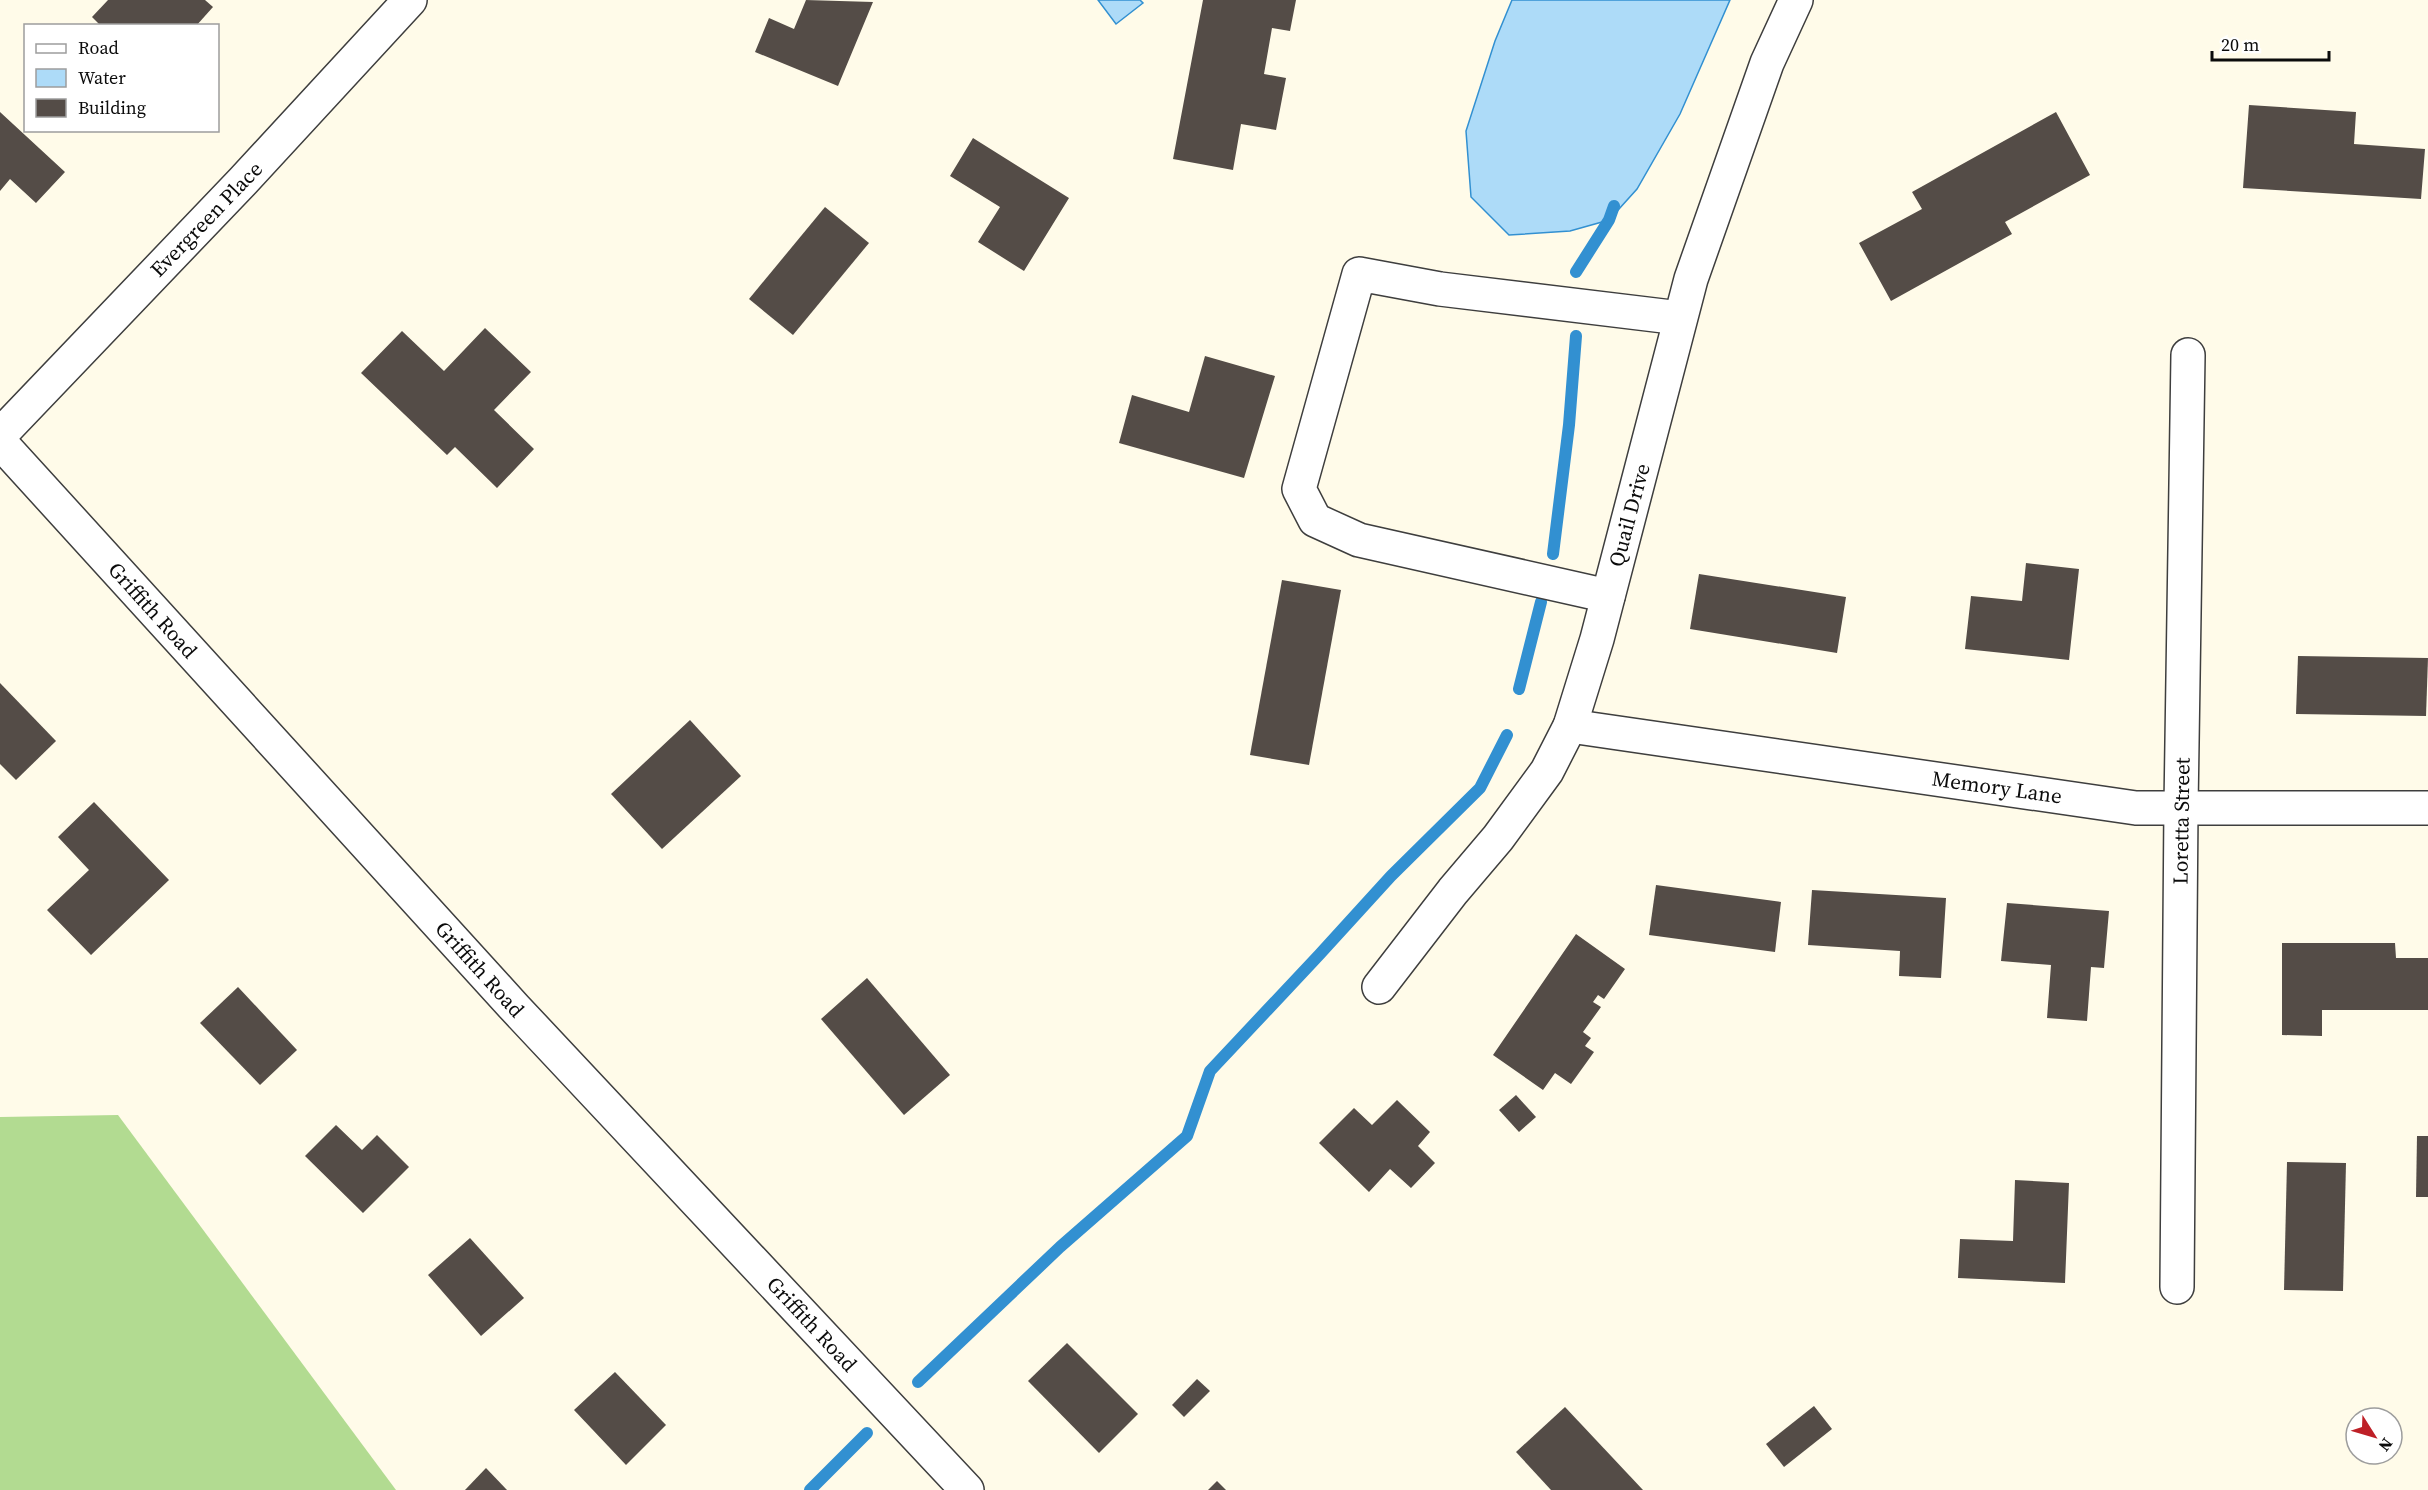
<svg xmlns="http://www.w3.org/2000/svg" width="2428" height="1490" font-family="'Source Serif 4',serif">
<style>
.forest{fill:#b2db91}
.water{fill:#addbf8;stroke:#3290d1;stroke-width:1.5}
.lines{fill:none;stroke-linecap:round;stroke-linejoin:round}
.stream{stroke:#3290d1;stroke-width:12}
.building{fill:#544c47}
.minor-casing{stroke:#3e3e3e;stroke-width:36}
.minor{stroke:#fff;stroke-width:33}
.labels{text-anchor:middle;dominant-baseline:central;stroke-width:6;stroke-linejoin:round;paint-order:stroke}
.street-label{font-size:21px;fill:#0b0b0b;stroke:#fff}
</style>
<rect width="100%" height="100%" fill="#fffbe9"/>
<path class="forest" d="M118,1115L396,1490H0V1117Z"/>
<g class="water">
<path d="M1098,0H1140L1143,3L1116,24Z"/>
<path d="M1512,0H1730L1680,114L1637,189L1609,220L1570,231L1509,235L1471,197L1466,131L1495,41Z"/>
</g>
<g class="lines">
<g class="stream">
<path d="M1576,272L1609,220L1614,206"/>
<path d="M1553,554L1569,425L1576,336"/>
<path d="M1519,689L1541,602"/>
<path d="M918,1382L1060,1247L1187,1136L1210,1071L1319,955L1391,876L1480,788L1507,735"/>
<path d="M810,1490L867,1433"/>
</g>
</g>
<g class="building">
<path d="M108,0H205L213,7L196,26H101L92,17Z"/>
<path d="M806,0L873,2L838,86L755,52L769,18L794,29Z"/>
<path d="M1203,0H1296L1290,31L1272,28L1264,74L1286,78L1276,130L1241,124L1233,170L1173,159Z"/>
<path d="M2249,105L2356,112L2354,144L2425,149L2421,199L2243,188Z"/>
<path d="M0,112L65,172L36,203L10,179L0,191Z"/>
<path d="M2056,112L2090,175L2005,222L2012,234L1891,301L1859,243L1922,209L1912,192Z"/>
<path d="M973,138L1069,198L1024,271L978,242L1000,207L950,176Z"/>
<path d="M825,207L869,243L793,335L749,299Z"/>
<path d="M485,328L531,372L494,410L534,449L497,488L455,447L447,455L361,373L402,331L444,371Z"/>
<path d="M1205,356L1275,376L1244,478L1119,443L1132,395L1189,412Z"/>
<path d="M2026,563L2079,569L2069,660L1965,649L1971,596L2022,601Z"/>
<path d="M1699,574L1846,597L1837,653L1690,629Z"/>
<path d="M1282,580L1341,590L1309,765L1250,755Z"/>
<path d="M2298,656L2428,658L2426,716L2296,714Z"/>
<path d="M0,683L56,741L16,780L0,764Z"/>
<path d="M690,720L741,776L662,849L611,794Z"/>
<path d="M94,802L169,880L91,955L47,910L89,870L58,837Z"/>
<path d="M1656,885L1781,902L1775,952L1649,935Z"/>
<path d="M1812,890L1946,898L1941,978L1899,976L1900,951L1808,945Z"/>
<path d="M2007,903L2109,911L2104,968L2091,967L2087,1021L2047,1018L2051,965L2001,961Z"/>
<path d="M1576,934L1625,969L1604,999L1598,995L1593,1002L1601,1007L1583,1032L1591,1038L1585,1046L1594,1052L1571,1084L1555,1073L1543,1090L1493,1055Z"/>
<path d="M2282,943H2395L2396,958H2428V1010H2322V1036L2282,1035Z"/>
<path d="M867,978L950,1075L904,1115L821,1019Z"/>
<path d="M238,987L297,1050L260,1085L200,1023Z"/>
<path d="M1516,1095L1536,1117L1519,1132L1499,1110Z"/>
<path d="M1397,1100L1430,1132L1418,1146L1435,1163L1411,1188L1390,1169L1369,1192L1319,1143L1354,1108L1372,1125Z"/>
<path d="M336,1125L362,1150L377,1135L409,1167L363,1213L305,1156Z"/>
<path d="M2417,1136H2428V1197H2416Z"/>
<path d="M2287,1162L2346,1163L2343,1291L2284,1290Z"/>
<path d="M2015,1180L2069,1183L2065,1283L1958,1278L1960,1239L2013,1241Z"/>
<path d="M470,1238L524,1298L481,1336L428,1275Z"/>
<path d="M1067,1343L1138,1414L1099,1453L1028,1381Z"/>
<path d="M615,1372L666,1425L626,1465L574,1410Z"/>
<path d="M1197,1379L1210,1391L1184,1417L1172,1405Z"/>
<path d="M1814,1406L1832,1429L1784,1467L1766,1444Z"/>
<path d="M1565,1407L1643,1490H1551L1516,1452Z"/>
<path d="M486,1468L507,1490H465Z"/>
<path d="M1217,1481L1226,1490H1208Z"/>
</g>
<g class="lines">
<defs>
<g id="minor">
<path d="M0,435L243,181L410,0"/>
<path d="M0,442L515,1008L967,1490"/>
<path d="M1608,596L1359,540L1315,520L1299,489L1359,274L1440,289L1680,318"/>
<path d="M1570,726L2136,808H2428"/>
<path d="M1379,987L1453,891L1498,838L1547,771L1570,726L1597,639L1691,279L1767,63L1796,0"/>
<path d="M2177,1287L2181,807L2188,355"/>
</g>
</defs>
<use href="#minor" class="minor-casing"/>
<use href="#minor" class="minor"/>
</g>
<g class="labels">
<g class="street-label">
<text transform="translate(206 219) rotate(-46)">Evergreen Place</text>
<text transform="translate(1629 515) rotate(-75)">Quail Drive</text>
<text transform="translate(153 610) rotate(48)">Griffith Road</text>
<text transform="translate(1997 787) rotate(8)">Memory Lane</text>
<text transform="translate(2181 821) rotate(-89)">Loretta Street</text>
<text transform="translate(480 969) rotate(48)">Griffith Road</text>
<text transform="translate(812 1324) rotate(47)">Griffith Road</text>
</g>
</g>
<rect x="24" y="24" width="195" height="108" fill="#ffffff" stroke="#9d9d9d" stroke-width="1.5"/>
<rect x="36" y="44" width="30" height="9" fill="#ffffff" stroke="#9d9d9d" stroke-width="1.5"/>
<text x="78" y="54" font-size="18" fill="#0b0b0b">Road</text>
<rect x="36" y="69" width="30" height="18" fill="#addbf8" stroke="#9d9d9d" stroke-width="1.5"/>
<text x="78" y="84" font-size="18" fill="#0b0b0b">Water</text>
<rect x="36" y="99" width="30" height="18" fill="#544c47" stroke="#9d9d9d" stroke-width="1.5"/>
<text x="78" y="114" font-size="18" fill="#0b0b0b">Building</text>
<g transform="translate(2374 1436) rotate(127)"><circle r="28" fill="#ffffff" stroke="#9d9d9d" stroke-width="1.5"/>
<path d="M0-4.5L10 22L0 15L-10 22Z" fill="#be2027"/>
<text y="-9" font-size="16" font-weight="bold" text-anchor="middle" fill="#0b0b0b">N</text>
</g>
<path d="M2212 51v9h117v-9" fill="none" stroke="#0b0b0b" stroke-width="3"/>
<text x="2221" y="51" font-size="18" fill="#0b0b0b" stroke="#ffffff" stroke-width="4.5" paint-order="stroke">20 m</text>
</svg>
